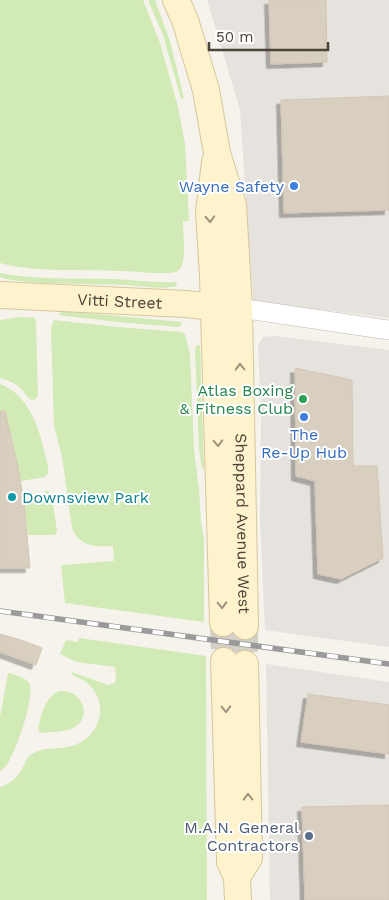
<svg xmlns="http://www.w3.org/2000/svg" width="389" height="900" font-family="'Work Sans',sans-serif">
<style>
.industrial{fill:#e6e2dd}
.green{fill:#d2eab5}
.building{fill:#d8cfc1;stroke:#d3c7b4;filter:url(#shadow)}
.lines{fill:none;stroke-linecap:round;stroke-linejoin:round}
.secondary-tunnel{stroke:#d4d0c8;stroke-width:26;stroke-dasharray:26 13;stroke-linecap:butt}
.street-casing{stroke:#c2bbae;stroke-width:20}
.secondary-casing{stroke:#d6c79b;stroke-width:28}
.street{stroke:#fff;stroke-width:19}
.secondary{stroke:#fff3cd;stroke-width:26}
.rail-casing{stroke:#9a9a9a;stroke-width:5.5}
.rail{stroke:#fff;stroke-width:4;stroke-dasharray:11;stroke-linecap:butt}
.oneway{stroke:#9c937c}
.shop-dot{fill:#3f7fe0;stroke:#fff;stroke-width:2}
.leisure-dot{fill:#2e9e5b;stroke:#fff;stroke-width:2}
.culture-dot{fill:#0f9aa8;stroke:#fff;stroke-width:2}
.service-dot{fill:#5c6f8a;stroke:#fff;stroke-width:2}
.labels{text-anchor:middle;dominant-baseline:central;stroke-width:4;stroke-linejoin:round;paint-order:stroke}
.shop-label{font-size:16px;fill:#366cbe;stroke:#fff;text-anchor:end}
.street-label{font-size:16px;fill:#4b4439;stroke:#fff}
.leisure-label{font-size:16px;fill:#27864d;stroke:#fff;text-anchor:end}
.culture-label{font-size:16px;fill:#0d838f;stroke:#fff;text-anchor:start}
.service-label{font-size:16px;fill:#4e5e75;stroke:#fff;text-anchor:end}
</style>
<defs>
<filter id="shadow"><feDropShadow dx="-4.5" dy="4.5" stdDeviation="0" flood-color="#0004"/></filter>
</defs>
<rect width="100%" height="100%" fill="#f6f3ec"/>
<g class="industrial">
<path d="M207,0H389V318L253,301L240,110Z"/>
<path d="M275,336L389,350V647L265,630L260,520L261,414L258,346L263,337Z"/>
<path d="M266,664L389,682V900H270Z"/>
</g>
<g class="green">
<path d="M0,0H143L160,43L178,107L185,144L189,221H183C183,231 187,264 179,270C176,273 169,273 165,273C149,274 134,271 119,271C82,269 36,273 0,263Z"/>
<path d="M148,0H155L170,41L184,98L181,99L163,35Z"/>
<path d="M0,273C37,280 76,278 113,279C134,280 155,283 176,282L177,286C160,290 143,286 126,285C86,283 45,286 6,279L0,277Z"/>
<path d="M63,311L182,322L181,326L177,327L118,322L58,315Z"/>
<path d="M19,317L35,318L36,324L38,395L36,399L32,400C28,398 26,395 23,391C17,384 9,380 0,378V320Z"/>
<path d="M54,320L117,327L182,332L185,334L190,354L194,450L199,488L201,523L204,539V622L65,603L61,565L114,561L113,546C97,547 79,547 72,528L62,457L54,426L51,328Z"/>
<path d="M200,345L204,469H202L199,449L195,349L196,346Z"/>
<path d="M0,384C27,394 38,424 44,450C46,458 49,466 48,473L45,477L21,481L11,435L0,431Z"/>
<path d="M45,490L49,492L52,495L57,531L56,534L53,535H28L24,502L46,500Z"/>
<path d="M79,638L206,656L207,900H0V787C9,784 16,779 21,771C25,764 26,756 34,753C46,746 62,750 75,745C98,737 108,709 93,689C87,681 79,678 71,674L72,672L108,685L115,683L116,678L115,667L76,662L60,654L66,640L78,642Z"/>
<path d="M8,673C15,675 25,677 29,683C36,696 16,750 8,763C6,766 3,769 0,771V717Z"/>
<path d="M60,691C82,689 94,717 73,728C66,732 49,732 41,733L39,731L38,728C42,714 44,697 60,691Z"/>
</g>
<g class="building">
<path d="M269,0H326L327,62L271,64Z"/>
<path d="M389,96V210L284,213L281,100Z"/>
<path d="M295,368L352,380L353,466H377L383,558L341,579L318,574L315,481L296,476Z"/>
<path d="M0,411H5L18,467L24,502L30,568H0Z"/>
<path d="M0,634L21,640L42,648L36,665L0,652Z"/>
<path d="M308,694L389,705V754L301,742Z"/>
<path d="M389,805V900H305L302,807Z"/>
</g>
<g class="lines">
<g class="secondary-tunnel">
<path d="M223,623L224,661"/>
<path d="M245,626V664"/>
</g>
<defs>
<path id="street" d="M227,308H239L389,330"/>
<g id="secondary">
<path id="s1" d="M176,0L185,20L206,90L217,153L233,205L239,308L245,626"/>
<path d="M215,162L209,212L213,275L223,623"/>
<path id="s2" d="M0,295L186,304L214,307"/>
<path d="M224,661L230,862L237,877L238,900"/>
<path d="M237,877L249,858L245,664"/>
</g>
</defs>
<use href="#street" class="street-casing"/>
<use href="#secondary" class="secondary-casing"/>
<use href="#street" class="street"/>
<use href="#secondary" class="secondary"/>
<defs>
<path id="rail" d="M0,611L389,664"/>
</defs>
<use href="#rail" class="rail-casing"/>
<use href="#rail" class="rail"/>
</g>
<defs><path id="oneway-chevron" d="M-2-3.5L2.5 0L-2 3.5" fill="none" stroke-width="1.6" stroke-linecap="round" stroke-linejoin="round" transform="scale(1.25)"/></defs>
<g class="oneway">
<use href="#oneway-chevron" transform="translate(210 219) rotate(87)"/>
<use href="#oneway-chevron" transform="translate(240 367) rotate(-91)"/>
<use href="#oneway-chevron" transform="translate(218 443) rotate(88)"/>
<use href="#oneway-chevron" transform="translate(222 605) rotate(88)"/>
<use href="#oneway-chevron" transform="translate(226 709) rotate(88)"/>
<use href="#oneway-chevron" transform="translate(248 797) rotate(-91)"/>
</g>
<g class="shop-dot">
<circle cx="294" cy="186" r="5"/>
<circle cx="304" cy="417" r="5"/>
</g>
<circle class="leisure-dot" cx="303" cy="399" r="5"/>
<circle class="culture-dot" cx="12" cy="497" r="5"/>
<circle class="service-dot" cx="309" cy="836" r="5"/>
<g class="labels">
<g class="shop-label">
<text x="284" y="186">Wayne Safety</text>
<text x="304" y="434" text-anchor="middle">The<tspan x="304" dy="18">Re-Up Hub</tspan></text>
</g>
<g class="street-label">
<text stroke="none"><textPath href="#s2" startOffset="120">Vitti Street</textPath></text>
<text stroke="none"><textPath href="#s1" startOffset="532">Sheppard Avenue West</textPath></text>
</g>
<g class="leisure-label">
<text x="293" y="390">Atlas Boxing<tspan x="293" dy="18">&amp; Fitness Club</tspan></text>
</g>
<g class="culture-label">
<text x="22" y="497">Downsview Park</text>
</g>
<g class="service-label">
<text x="299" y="827">M.A.N. General<tspan x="299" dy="18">Contractors</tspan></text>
</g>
</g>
<path d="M209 42v8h119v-8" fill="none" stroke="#4b4439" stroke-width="2.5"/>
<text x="216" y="42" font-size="15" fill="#4b4439" stroke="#ffffff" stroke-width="4" paint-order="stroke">50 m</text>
</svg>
